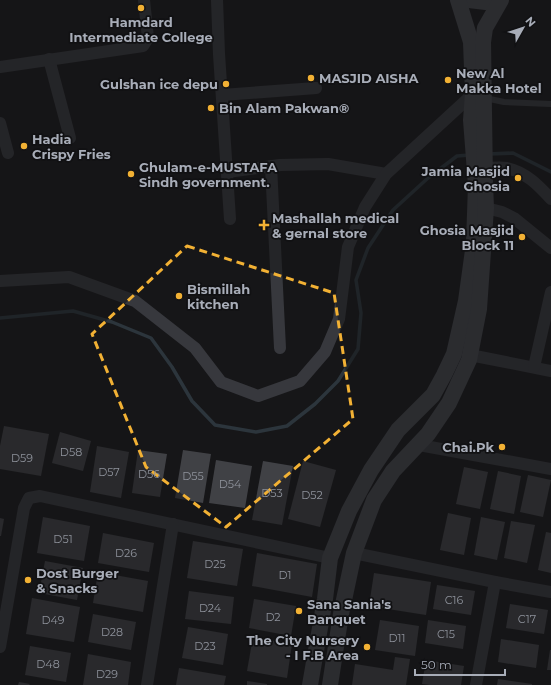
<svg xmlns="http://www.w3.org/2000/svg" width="551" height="685" font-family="Montserrat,sans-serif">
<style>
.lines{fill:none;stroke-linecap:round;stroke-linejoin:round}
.stream{stroke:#2c353c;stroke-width:3.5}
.building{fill:#404145}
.service{stroke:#37383d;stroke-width:6}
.minor{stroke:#37383d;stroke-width:12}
.secondary{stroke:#45474d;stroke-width:16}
.marked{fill:none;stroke:#f2b134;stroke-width:3;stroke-dasharray:8 5;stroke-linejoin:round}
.poi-dot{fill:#f2b134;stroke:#111113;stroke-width:1.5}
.labels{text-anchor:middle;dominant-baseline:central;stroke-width:3.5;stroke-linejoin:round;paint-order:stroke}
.number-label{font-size:11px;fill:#8e929b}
.poi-label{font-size:13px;font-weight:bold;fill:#a8adb8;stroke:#111113;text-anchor:start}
</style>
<rect width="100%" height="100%" fill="#161618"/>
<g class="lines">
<g class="stream">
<path d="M489,154L513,153L551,172"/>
<path d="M0,318L73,311L112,322L151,338L172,367L192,401L215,425L256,432L287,426L315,404L338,381L358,349L361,313L356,280L368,248L393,210L428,178L457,156L470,155"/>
</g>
</g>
<g class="building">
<path d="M4,426L49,434L41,476L0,469V446Z"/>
<path d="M60,432L91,441L83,471L52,463Z"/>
<path d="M97,446L129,452L121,498L90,492Z"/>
<path d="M138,450L167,454L160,497L132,493Z"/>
<path d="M183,450L211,454L203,503L175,498Z"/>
<path d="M216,460L252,466L245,508L209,503Z"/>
<path d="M263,461L293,466L282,525L252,520Z"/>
<path d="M303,461L336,470L320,527L288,519Z"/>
<path d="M464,467L488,472L480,509L456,504Z"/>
<path d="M498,471L521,476L514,514L490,509Z"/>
<path d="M528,475L551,480L543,517L520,512Z"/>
<path d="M448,513L471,518L464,555L440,550Z"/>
<path d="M43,517L90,526L84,561L37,553Z"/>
<path d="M481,517L505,522L497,560L474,555Z"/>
<path d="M0,518L4,519L1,536H0Z"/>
<path d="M511,521L535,525L527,563L504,558Z"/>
<path d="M546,532L551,533V573L538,570Z"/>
<path d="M103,533L154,543L149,572L98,563Z"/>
<path d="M193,541L243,549L237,586L187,578Z"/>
<path d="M257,553L317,564L312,597L252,586Z"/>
<path d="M45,561L83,568L77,600L39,593Z"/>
<path d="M98,572L148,581L143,612L93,603Z"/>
<path d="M374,573L431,582L426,615L369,606Z"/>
<path d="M437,585L475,591L471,615L433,609Z"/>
<path d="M189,591L234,597L231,624L185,619Z"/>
<path d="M32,598L80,607L74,642L26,634Z"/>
<path d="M254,599L296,606L291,636L249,628Z"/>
<path d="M510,604L548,610L544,634L506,628Z"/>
<path d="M93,614L136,622L131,650L88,642Z"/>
<path d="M380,620L419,626L415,656L375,650Z"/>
<path d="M428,620L466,626L463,649L425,643Z"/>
<path d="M188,627L228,634L223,665L182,658Z"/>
<path d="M253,637L292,644L287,678L247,671Z"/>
<path d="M501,639L539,645L536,668L498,662Z"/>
<path d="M30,646L71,653L66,682L25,675Z"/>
<path d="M550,650H551V670H547Z"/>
<path d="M88,654L131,662L128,685H83Z"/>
<path d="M395,657L410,659L406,685H352L355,664L393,670Z"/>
<path d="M426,660L464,666L461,685H430L422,684Z"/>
<path d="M179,668L226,676L224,685H176Z"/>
<path d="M498,679L532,684V685H497Z"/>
<path d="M247,681L267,684V685H247Z"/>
<path d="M19,682L30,684L29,685H18Z"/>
</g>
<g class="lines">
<path class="service" d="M485,98L504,102L551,104"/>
<g class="minor">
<path d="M217,0L219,54L230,219"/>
<path d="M49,59L70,138"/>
<path d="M0,67L143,46L148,38L144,0"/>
<path d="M222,95L316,88"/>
<path d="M0,123L8,153"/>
<path d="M271,166L280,348"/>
<path d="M485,168C492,168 500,167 507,168C526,172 539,186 551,199"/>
<path d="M227,172L280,165L328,164L386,174"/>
<path d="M486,208L502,212L514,218L551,248"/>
<path d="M0,281L69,277L135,301L195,348L221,382L258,396L300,381L325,352L339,319L348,247L365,207L386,174L473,94"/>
<path d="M470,355L551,371"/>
<path d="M534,367L551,292"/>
<path d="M419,445L551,469"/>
<path d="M354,553L495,582L551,592"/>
<path d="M0,647L24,508L29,498L40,496L330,558"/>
<path d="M147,685L173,524"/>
<path d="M476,685L495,582"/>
</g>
<g class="secondary">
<path d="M469,0L486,2L497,0"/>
<path d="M310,685L325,599L330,558L349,511L371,470L398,430L433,395L444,375L454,354L466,301L474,243L476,185L471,120L473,94L471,42L458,0"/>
<path d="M330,685L341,614L354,553L374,500L393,471L428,434L449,403L469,360L479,309L486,208L485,183L483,42L485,28L501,0"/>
</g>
</g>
<path d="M0 0H551V685H0ZM187,246L334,293L353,419L226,527L146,467L92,334Z" fill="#161618" fill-opacity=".55" fill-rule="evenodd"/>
<path class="marked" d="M187,246L334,293L353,419L226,527L146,467L92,334Z"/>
<g class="poi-dot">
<circle cx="141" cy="8" r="4"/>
<circle cx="311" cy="78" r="4"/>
<circle cx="448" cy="80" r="4"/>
<circle cx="226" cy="84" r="4"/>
<circle cx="211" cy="108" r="4"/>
<circle cx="24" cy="146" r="4"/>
<circle cx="131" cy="174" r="4"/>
<circle cx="518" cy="178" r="4"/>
<path d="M262 219h4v4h4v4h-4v4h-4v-4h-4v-4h4z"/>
<circle cx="522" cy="237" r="4"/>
<circle cx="179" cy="296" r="4"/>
<circle cx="502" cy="447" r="4"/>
<circle cx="28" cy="580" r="4"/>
<circle cx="299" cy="611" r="4"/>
<circle cx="367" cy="647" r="4"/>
</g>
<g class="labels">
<g class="number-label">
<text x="71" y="452">D58</text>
<text x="22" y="458">D59</text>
<text x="109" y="472">D57</text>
<text x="149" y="474">D56</text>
<text x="193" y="476">D55</text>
<text x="230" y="484">D54</text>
<text x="272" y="493">D53</text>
<text x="312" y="495">D52</text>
<text x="63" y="539">D51</text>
<text x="126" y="553">D26</text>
<text x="215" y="564">D25</text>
<text x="285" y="575">D1</text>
<text x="454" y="600">C16</text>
<text x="210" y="608">D24</text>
<text x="273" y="617">D2</text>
<text x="527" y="619">C17</text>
<text x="53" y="620">D49</text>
<text x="112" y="632">D28</text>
<text x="446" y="634">C15</text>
<text x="397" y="638">D11</text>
<text x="205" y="646">D23</text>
<text x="48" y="664">D48</text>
<text x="107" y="674">D29</text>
</g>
<g class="poi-label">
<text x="141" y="22" text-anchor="middle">Hamdard<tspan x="141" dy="15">Intermediate College</tspan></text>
<text x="456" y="73">New Al<tspan x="456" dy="15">Makka Hotel</tspan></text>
<text x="319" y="78">MASJID AISHA</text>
<text x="218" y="84" text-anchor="end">Gulshan ice depu</text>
<text x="219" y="108">Bin Alam Pakwan®</text>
<text x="32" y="139">Hadia<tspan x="32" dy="15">Crispy Fries</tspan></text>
<text x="139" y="167">Ghulam-e-MUSTAFA<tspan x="139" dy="15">Sindh government.</tspan></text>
<text x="510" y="171" text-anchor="end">Jamia Masjid<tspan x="510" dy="15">Ghosia</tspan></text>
<text x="272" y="218">Mashallah medical<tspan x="272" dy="15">&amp; gernal store</tspan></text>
<text x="514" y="230" text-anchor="end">Ghosia Masjid<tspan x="514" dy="15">Block 11</tspan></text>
<text x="187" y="289">Bismillah<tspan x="187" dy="15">kitchen</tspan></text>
<text x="494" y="447" text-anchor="end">Chai.Pk</text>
<text x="36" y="573">Dost Burger<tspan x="36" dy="15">&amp; Snacks</tspan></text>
<text x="307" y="604">Sana Sania's<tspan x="307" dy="15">Banquet</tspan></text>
<text x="359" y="640" text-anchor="end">The City Nursery<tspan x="359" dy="15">- I F.B Area</tspan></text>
</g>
</g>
<g transform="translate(523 28) rotate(51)" stroke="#111113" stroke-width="3" paint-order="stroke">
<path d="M0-3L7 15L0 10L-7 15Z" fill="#a8adb8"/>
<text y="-6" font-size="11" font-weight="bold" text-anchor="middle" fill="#a8adb8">N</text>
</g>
<path d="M415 669v6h90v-6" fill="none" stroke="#a8adb8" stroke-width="2"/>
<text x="421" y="669" font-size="12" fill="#a8adb8" stroke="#111113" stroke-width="3" paint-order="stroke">50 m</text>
</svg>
